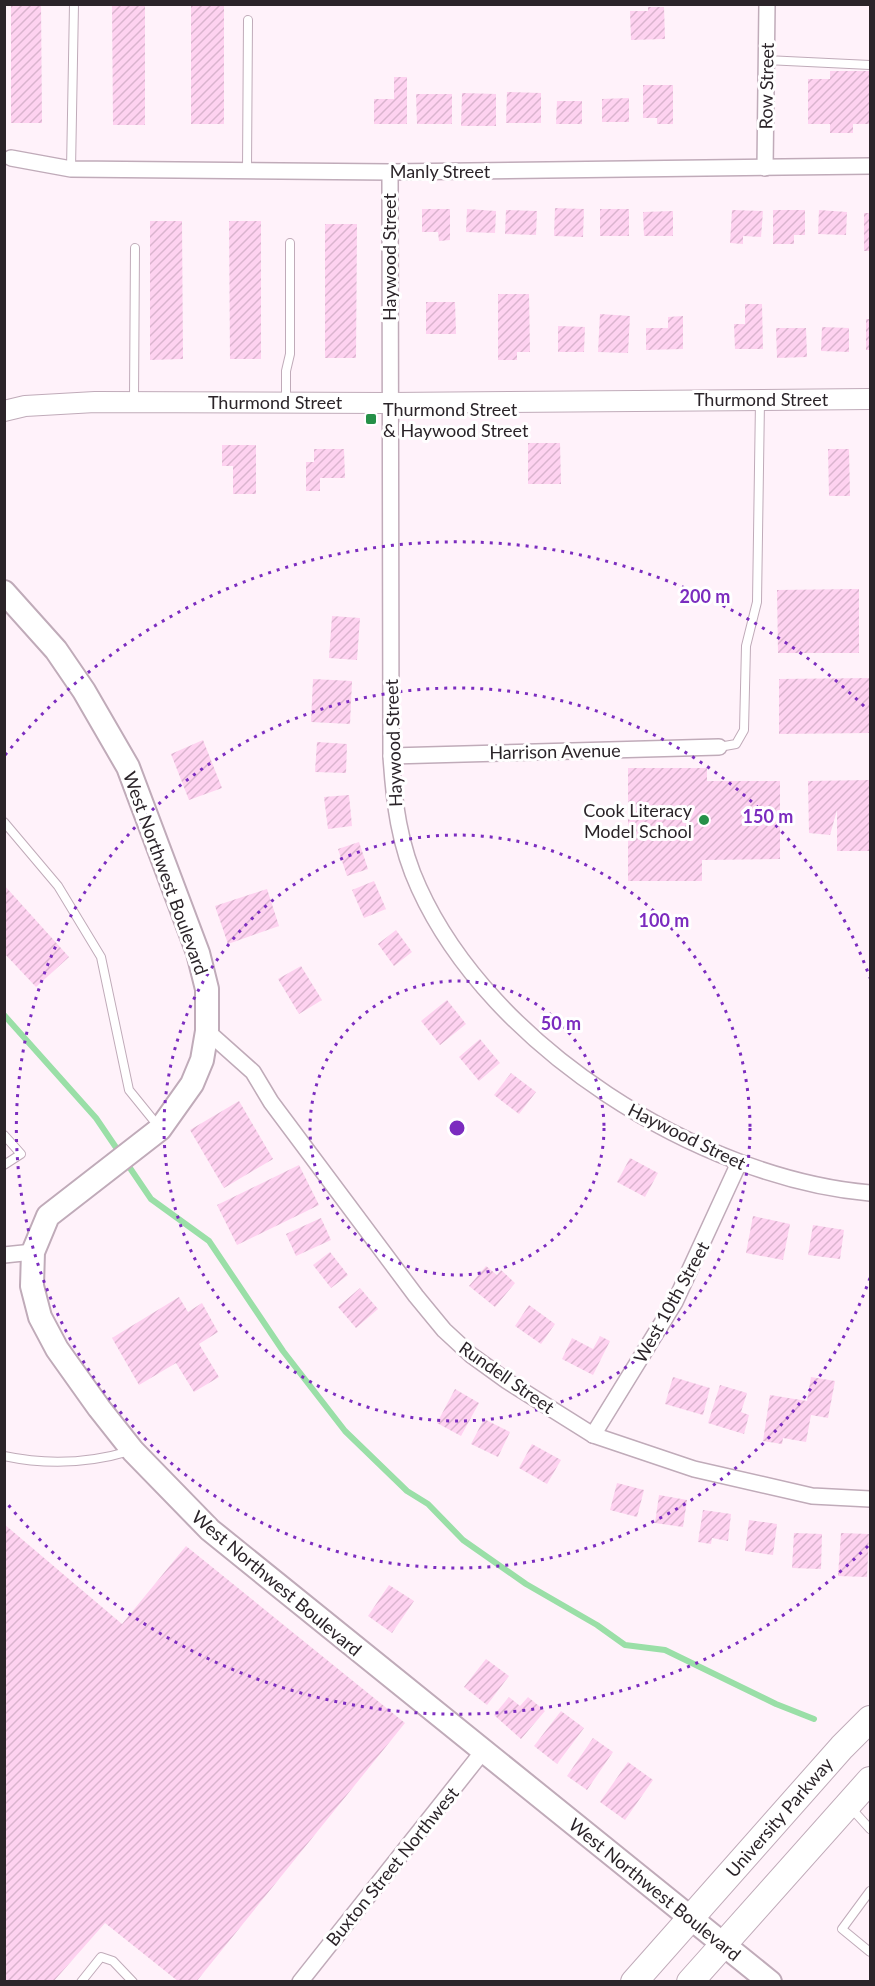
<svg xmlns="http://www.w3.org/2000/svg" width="875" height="1986" font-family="Lato,sans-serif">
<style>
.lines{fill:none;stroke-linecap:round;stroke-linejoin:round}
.stream{stroke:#9adfa7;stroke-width:6}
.building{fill:url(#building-hatch)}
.service-casing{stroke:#c0abb9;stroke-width:10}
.minor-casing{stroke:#c0abb9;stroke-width:18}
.tertiary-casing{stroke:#c0abb9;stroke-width:22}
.secondary-casing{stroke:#c0abb9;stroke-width:26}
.primary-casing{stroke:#c0abb9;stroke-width:28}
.service{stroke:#fff;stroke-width:8}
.minor{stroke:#fff;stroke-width:15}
.tertiary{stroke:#fff;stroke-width:20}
.secondary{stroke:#fff;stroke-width:22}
.primary{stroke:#fff;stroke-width:26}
.ring{fill:none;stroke:#7b2cbf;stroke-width:3;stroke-dasharray:3 6}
.poi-dot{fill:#259048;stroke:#fff;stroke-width:2}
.labels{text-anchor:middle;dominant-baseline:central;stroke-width:6;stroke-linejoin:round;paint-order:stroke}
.street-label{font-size:18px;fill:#2b2429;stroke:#fff}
.poi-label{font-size:18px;fill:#2b2429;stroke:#fff;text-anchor:start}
.centre{fill:#7b2cbf;stroke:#fff;stroke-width:3}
.ring-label{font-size:18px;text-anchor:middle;font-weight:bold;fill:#7b2cbf;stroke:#fff;stroke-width:6;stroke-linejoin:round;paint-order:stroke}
</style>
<defs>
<pattern id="building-hatch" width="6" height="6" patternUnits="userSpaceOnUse" patternTransform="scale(1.5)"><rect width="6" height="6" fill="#fed2f0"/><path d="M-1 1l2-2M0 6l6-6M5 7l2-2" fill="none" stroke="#dab4ce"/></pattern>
</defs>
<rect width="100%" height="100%" fill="#fff2fa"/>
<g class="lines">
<path class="stream" d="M4,1015L96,1118L151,1199L209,1241L283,1351L345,1431L407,1491L428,1504L463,1540L526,1584L597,1625L625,1645L665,1650L776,1704L814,1719"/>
</g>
<g class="building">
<path d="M11,4H41L42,123H11Z"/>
<path d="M112,4H145V125H113Z"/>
<rect x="191" y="4" width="33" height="120"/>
<path d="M648,7H664L665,39L631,40L630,11H648Z"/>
<path d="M830,71H870V124H853V133H830V124H808V79H830Z"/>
<path d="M394,77H407V124H374V99H394Z"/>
<path d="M643,85H673V124H657V118H643Z"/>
<path d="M507,92L541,93V123H506Z"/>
<path d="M462,93L496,94V126H461Z"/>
<path d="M416,94H452V124H417Z"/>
<path d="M629,98V122H602V99Z"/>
<path d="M557,101H582V124H556Z"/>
<path d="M555,208L584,209L583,237L554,236Z"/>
<path d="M422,209H450V240L439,241L438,232H422Z"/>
<path d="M467,209L496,211L495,233L466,232Z"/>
<rect x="600" y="209" width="29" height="27"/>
<path d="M506,210L537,211L536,235L505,234Z"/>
<path d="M732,210L763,211L761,237L743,236V244L730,243Z"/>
<path d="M773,210H805V235H794V244H773Z"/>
<path d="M819,210L847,212L846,235L818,234Z"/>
<path d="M673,211V236H644L643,212Z"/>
<rect x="864" y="213" width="6" height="38"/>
<path d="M150,221H182L183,359L150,360Z"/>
<path d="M229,221H261V359H230Z"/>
<path d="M325,224H357L356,358H325Z"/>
<path d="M498,294H529L530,352H517V360H498Z"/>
<path d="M426,302H455L456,334H426Z"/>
<path d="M745,304H762L763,349H735L734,324H745Z"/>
<path d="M600,314L630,316L628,353L598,352Z"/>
<path d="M683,316V349L646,350V328H668V317Z"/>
<rect x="866" y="319" width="4" height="31"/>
<path d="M558,326L585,327L584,352H558Z"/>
<path d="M822,327L849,328V352L821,351Z"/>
<path d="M776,328H806L807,357L777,358Z"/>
<path d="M528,443H560L561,484H528Z"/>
<path d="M222,445H256V494H233V466H222Z"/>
<path d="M314,449H344L345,478H320V491H306V462H314Z"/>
<path d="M828,449H849L850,496H829Z"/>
<path d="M859,589V653H778L777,590Z"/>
<path d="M332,616L360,618L357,660L329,658Z"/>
<path d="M870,678V733L779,734V679Z"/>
<path d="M313,679L352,681L350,724L311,722Z"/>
<path d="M203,740L222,788L189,800L171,754Z"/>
<path d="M317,742L347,744L346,773L315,772Z"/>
<path d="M628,768H707V781H780V859L702,860V881H628Z"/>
<path d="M870,780V851H837V810L830,835L809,833L808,781Z"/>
<path d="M349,795L352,826L328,829L324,797Z"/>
<path d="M359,842L368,869L347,876L338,849Z"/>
<path d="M374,881L386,909L364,918L352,890Z"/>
<path d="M4,885L69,957L36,987L4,953Z"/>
<path d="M267,889L279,926L228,944L215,906Z"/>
<path d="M396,930L412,952L394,966L378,944Z"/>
<path d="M301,966L322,1000L299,1014L278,979Z"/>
<path d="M447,1000L466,1024L440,1045L421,1021Z"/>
<path d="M480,1039L500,1063L479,1081L459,1057Z"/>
<path d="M511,1073L536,1092L519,1114L494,1095Z"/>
<path d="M239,1101L273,1159L224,1188L190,1130Z"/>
<path d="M630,1158L658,1173L645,1197L617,1182Z"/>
<path d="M299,1165L319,1205L237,1245L217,1205Z"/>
<path d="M753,1216L790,1224L783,1260L746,1253Z"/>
<path d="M321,1218L331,1240L296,1256L286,1234Z"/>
<path d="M813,1225L844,1230L840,1259L808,1255Z"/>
<path d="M330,1252L348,1275L331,1288L313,1265Z"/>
<path d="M486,1266L497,1275L501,1270L515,1283L495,1307L469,1286Z"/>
<path d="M360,1288L378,1309L356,1328L338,1307Z"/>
<path d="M179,1297L188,1312L202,1303L218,1332L199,1344L219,1377L194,1392L176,1363L139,1385L112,1338Z"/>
<path d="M529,1305L555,1324L541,1344L515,1326Z"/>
<path d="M600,1336L610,1341L593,1375L562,1359L572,1338L593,1349Z"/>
<path d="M673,1377L710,1388L703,1415L665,1404Z"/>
<path d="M811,1377L835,1381L828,1418L811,1415L806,1442L783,1438L782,1444L763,1441L770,1395L807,1401Z"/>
<path d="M720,1385L747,1393L741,1412L749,1415L744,1434L708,1423Z"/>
<path d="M455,1389L479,1403L461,1436L437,1423Z"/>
<path d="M484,1419L510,1432L498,1457L471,1444Z"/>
<path d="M532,1444L561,1460L547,1484L519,1468Z"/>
<path d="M617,1483L644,1490L637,1517L610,1510Z"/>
<path d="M659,1495L687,1500L683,1527L655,1523Z"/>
<path d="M703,1510L731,1514L728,1541L712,1538L711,1544L698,1542Z"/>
<path d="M749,1520L777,1524L773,1555L745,1551Z"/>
<path d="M4,1524L122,1624L186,1546L405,1723L196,1982H179L105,1923L53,1982H4Z"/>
<path d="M794,1533L822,1534L821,1569L792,1568Z"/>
<path d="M841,1533L869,1534L867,1577L838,1576Z"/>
<path d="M389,1585L414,1601L392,1633L368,1616Z"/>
<path d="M486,1659L509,1676L487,1705L464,1687Z"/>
<path d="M509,1697L520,1706L528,1697L545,1711L521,1739L494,1715Z"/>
<path d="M561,1711L584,1728L557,1764L534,1746Z"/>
<path d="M593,1738L613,1752L587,1790L567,1776Z"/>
<path d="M628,1762L653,1780L625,1820L600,1802Z"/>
</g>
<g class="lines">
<defs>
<g id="service">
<path d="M766,60L870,65"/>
<path d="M71,169L74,4"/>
<path d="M247,169L248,20"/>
<path d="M134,400L135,248"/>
<path d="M286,402V371L290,354V243"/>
<path d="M719,747L736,744L744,730L746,646L757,602L760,401"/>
<path d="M4,822L58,886L101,957L129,1090L159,1127"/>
<path d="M4,1135L21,1154L4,1165"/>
<path d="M4,1456C46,1465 90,1463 130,1451"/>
<path d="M851,1808L870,1829"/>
<path d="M870,1891L842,1929L870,1952"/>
<path d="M81,1982L101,1957L113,1961L133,1982"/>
</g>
<g id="minor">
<path d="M11,158L71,169L390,172L870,166"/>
<path d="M765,168L767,4"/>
<path d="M390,172L391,756C394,802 399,845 419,888C491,1047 699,1178 870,1193"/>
<path d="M391,756L719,747"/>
<path d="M207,1031L253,1072L271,1102L416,1296L444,1330L471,1355L507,1381L593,1435L694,1469L812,1496L870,1499"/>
<path d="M4,1255L33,1252"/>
<path d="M593,1435L675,1302L739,1163"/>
<path d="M300,1982L484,1750"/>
</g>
<path id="tertiary" d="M4,411L25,406L95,402L389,403L870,399"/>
<path id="secondary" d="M4,592L56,650L84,691L128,767L198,953L207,989V1031L202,1060L192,1084L160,1129L48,1216L33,1252L32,1286L40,1317L57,1349L99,1408L133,1451L210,1530L770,1982"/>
<g id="primary">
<path d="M634,1982L842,1747L870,1719"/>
<path d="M690,1982L870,1780"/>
</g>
</defs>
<use href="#service" class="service-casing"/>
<use href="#minor" class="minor-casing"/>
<use href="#tertiary" class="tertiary-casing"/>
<use href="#secondary" class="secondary-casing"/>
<use href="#primary" class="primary-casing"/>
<use href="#service" class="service"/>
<use href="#minor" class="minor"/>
<use href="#tertiary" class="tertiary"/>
<use href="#secondary" class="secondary"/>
<use href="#primary" class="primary"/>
</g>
<g class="ring">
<circle cx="457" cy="1128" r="147"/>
<circle cx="457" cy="1128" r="293"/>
<path d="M870 1278A440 440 0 1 1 870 978"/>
<path d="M868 1546A586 586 0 0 1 5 1501M5 755A586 586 0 0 1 868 710"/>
</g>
<g class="poi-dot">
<rect x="365" y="413" width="12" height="12" rx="3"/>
<circle cx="704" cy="820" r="6"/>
</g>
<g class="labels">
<g class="street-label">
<text transform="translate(766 86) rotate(-89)">Row Street</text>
<text x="440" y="171">Manly Street</text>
<text transform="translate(389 257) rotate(-90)">Haywood Street</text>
<text x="761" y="399">Thurmond Street</text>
<text x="275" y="402">Thurmond Street</text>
<text transform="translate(393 743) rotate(-92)">Haywood Street</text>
<text transform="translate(555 751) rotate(-1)">Harrison Avenue</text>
<text transform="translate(166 873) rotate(70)">West Northwest Boulevard</text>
<text transform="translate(687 1136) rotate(26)">Haywood Street</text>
<text transform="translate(671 1302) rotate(-61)">West 10th Street</text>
<text transform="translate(507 1377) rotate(35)">Rundell Street</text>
<text transform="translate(277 1583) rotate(40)">West Northwest Boulevard</text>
<text transform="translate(779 1817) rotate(-49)">University Parkway</text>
<text transform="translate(392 1866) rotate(-51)">Buxton Street Northwest</text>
<text transform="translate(655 1889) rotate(39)">West Northwest Boulevard</text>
</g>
<g class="poi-label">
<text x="383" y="409">Thurmond Street<tspan x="383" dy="21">&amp; Haywood Street</tspan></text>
<text x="692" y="810" text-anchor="end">Cook Literacy<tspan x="692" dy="21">Model School</tspan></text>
</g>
</g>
<circle cx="457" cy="1128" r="9" class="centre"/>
<g class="ring-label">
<text x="705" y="603">200 m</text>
<text x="768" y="823">150 m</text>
<text x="664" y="927">100 m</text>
<text x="561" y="1030">50 m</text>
</g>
<rect width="875" height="1986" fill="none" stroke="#2b2429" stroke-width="12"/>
</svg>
